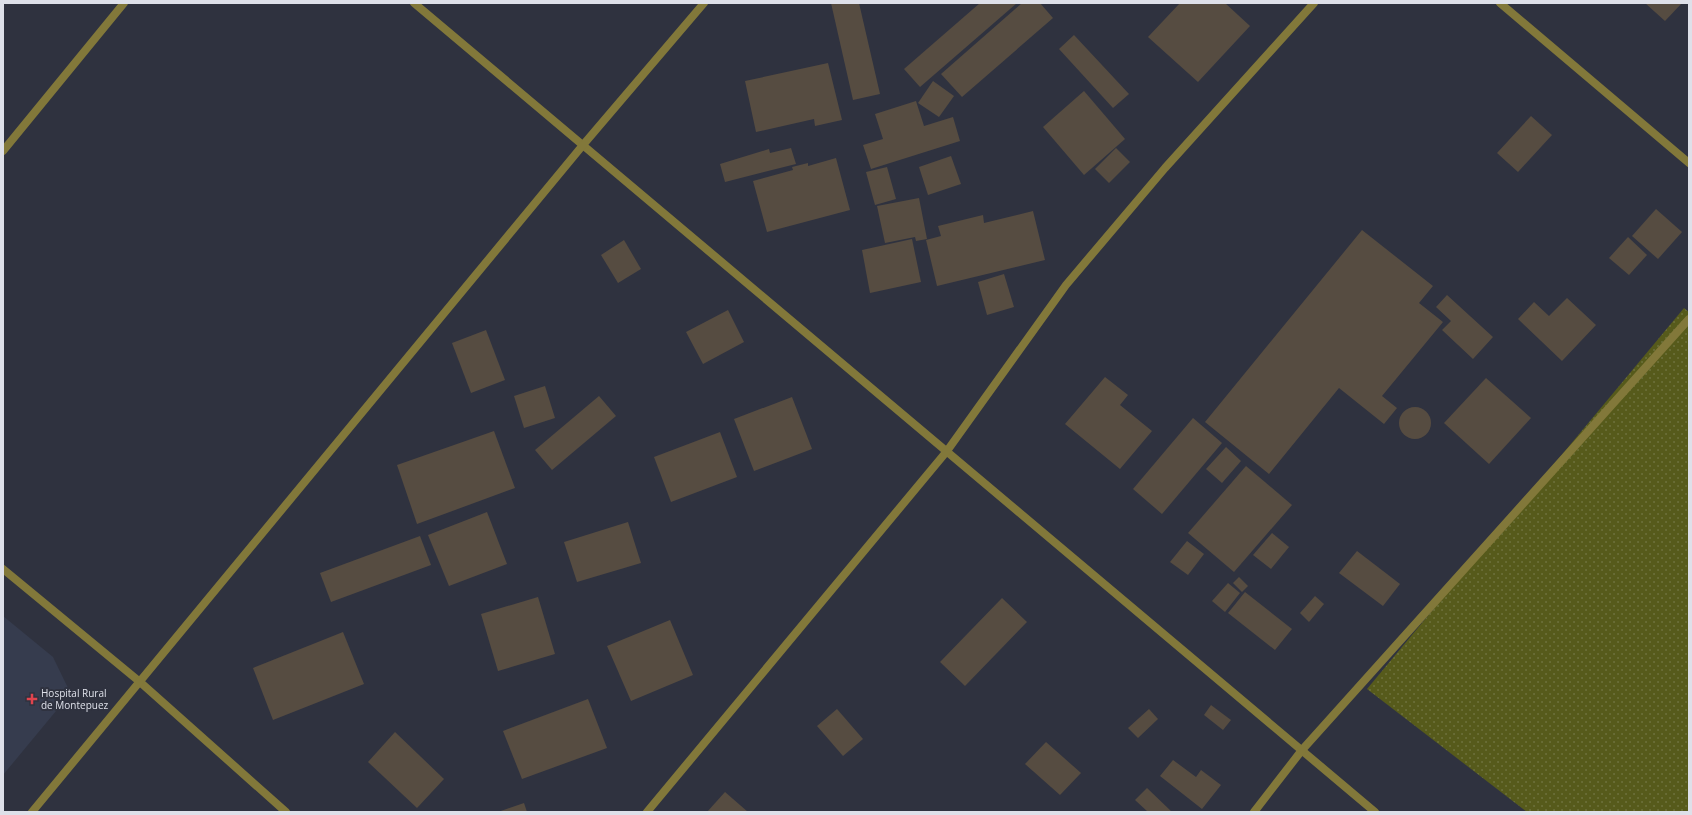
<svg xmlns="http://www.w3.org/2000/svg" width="1692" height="815" font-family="'Open Sans',sans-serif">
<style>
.built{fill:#363c4e}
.grass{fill:url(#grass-dots)}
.building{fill:#564c41}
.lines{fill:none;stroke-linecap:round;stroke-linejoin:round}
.street{stroke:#82783a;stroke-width:8}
.health-dot{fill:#e0444e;stroke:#2f323f;stroke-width:1.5}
.labels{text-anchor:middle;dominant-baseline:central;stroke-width:4;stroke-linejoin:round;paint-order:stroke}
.poi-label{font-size:10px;fill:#dee0e9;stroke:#2f323f;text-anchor:start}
</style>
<defs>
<pattern id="grass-dots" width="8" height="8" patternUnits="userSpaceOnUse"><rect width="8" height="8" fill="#565a1b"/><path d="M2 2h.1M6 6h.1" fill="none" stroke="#6e713c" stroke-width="1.8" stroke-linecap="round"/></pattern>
</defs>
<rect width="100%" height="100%" fill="#2f323f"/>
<path class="built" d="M3,616L53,657L68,688L56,711L3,775Z"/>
<path class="grass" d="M1684,308L1689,312V812H1527L1367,689Z"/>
<g class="building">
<path d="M831,3H859L880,94L853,100Z"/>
<path d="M980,3H1017L920,87L904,69Z"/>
<path d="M1022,3H1040L1053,18L962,97L941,74Z"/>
<path d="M1180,3H1225L1250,26L1198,82L1148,37Z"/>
<path d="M1645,3H1682L1665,21Z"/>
<path d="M1074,35L1129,94L1113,108L1059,49Z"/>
<path d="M828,63L842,120L815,126L814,119L756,132L745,81Z"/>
<path d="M933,81L954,96L939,117L918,103Z"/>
<path d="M1084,91L1125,139L1084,175L1043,127Z"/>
<path d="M916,101L924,126L953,117L960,141L871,169L863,145L883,139L875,114Z"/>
<path d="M1531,116L1552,135L1518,172L1497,153Z"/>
<path d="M791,148L796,164L725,182L720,164L769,149L770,153Z"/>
<path d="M1116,148L1130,162L1109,183L1095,169Z"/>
<path d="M951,156L961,184L928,195L919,167Z"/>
<path d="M836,158L850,210L767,232L753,181L793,170L792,167L808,163V166Z"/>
<path d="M887,167L896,199L875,205L866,172Z"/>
<path d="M919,198L927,239L916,241L915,237L885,243L877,206Z"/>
<path d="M1656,209L1682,232L1658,259L1632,236Z"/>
<path d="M1033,211L1045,260L937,286L926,240L941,236L938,226L983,215L984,223Z"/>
<path d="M1362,230L1433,286L1419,303L1443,322L1382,396L1397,408L1384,424L1339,388L1269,474L1205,422Z"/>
<path d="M1628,237L1647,255L1629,275L1609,258Z"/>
<path d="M912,239L921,282L870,293L862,250Z"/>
<path d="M624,240L641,269L618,283L601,255Z"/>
<path d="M1004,274L1014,307L987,315L978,282Z"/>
<path d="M1447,295L1493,337L1473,359L1442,330L1451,321L1436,307Z"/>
<path d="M1567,298L1596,325L1562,361L1518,319L1534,302L1549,316Z"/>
<path d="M728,310L744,342L703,364L686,332Z"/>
<path d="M486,330L505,380L471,393L452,343Z"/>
<path d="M1105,377L1128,395L1120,405L1152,431L1120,469L1065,424Z"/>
<path d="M1486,378L1531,418L1489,464L1444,423Z"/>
<path d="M545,386L555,418L524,428L514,396Z"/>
<path d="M599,396L616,416L552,470L535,450Z"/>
<path d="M792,397L812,449L754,471L734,419Z"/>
<circle cx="1415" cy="423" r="16"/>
<path d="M1193,418L1222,443L1162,514L1133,489Z"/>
<path d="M494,431L515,488L417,524L397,465Z"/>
<path d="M720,432L737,477L671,502L654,457Z"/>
<path d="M1226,447L1241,461L1222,483L1206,469Z"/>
<path d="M1246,466L1292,505L1234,572L1188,533Z"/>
<path d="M487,512L507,564L449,586L428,535Z"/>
<path d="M628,522L641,563L577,582L564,542Z"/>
<path d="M1272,533L1289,547L1271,569L1253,555Z"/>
<path d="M420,536L431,565L331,602L320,573Z"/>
<path d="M1187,541L1204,554L1188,575L1170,562Z"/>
<path d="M1357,551L1400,584L1383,606L1339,573Z"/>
<path d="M1239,577L1248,586L1242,592L1233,583Z"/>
<path d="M1228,583L1240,593L1225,612L1212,601Z"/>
<path d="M1245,592L1292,629L1275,650L1228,613Z"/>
<path d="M1315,596L1324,604L1309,622L1300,613Z"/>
<path d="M538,597L555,654L498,671L481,614Z"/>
<path d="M1002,598L1027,622L965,686L940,662Z"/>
<path d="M670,620L693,675L631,701L607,646Z"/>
<path d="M343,632L364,684L273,720L253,668Z"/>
<path d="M588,699L607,748L522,779L503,731Z"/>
<path d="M1211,705L1231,720L1223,730L1204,715Z"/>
<path d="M837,709L863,739L843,756L817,726Z"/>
<path d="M1149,709L1158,719L1138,738L1128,728Z"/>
<path d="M395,732L444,779L417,808L368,762Z"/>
<path d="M1046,742L1081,773L1060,795L1025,764Z"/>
<path d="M1173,760L1196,777L1201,770L1221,785L1202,809L1160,776Z"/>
<path d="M1147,788L1172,812H1148L1135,800Z"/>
<path d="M725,792L748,812H707Z"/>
<path d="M524,803L527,812H498Z"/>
</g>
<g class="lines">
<g class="street">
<path d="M414,3L1375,812"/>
<path d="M1500,3L1689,163"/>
<path d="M3,151L124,3"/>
<path d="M3,569L140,682L286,812"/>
<path d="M32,812L583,145L704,3"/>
<path d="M647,812L947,451L1066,285L1165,168L1314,3"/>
<path d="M1254,812L1302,750L1689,319"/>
</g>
</g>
<path class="health-dot" d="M30 693h4v4h4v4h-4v4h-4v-4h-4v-4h4z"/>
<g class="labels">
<g class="poi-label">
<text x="41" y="693">Hospital Rural<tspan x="41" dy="12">de Montepuez</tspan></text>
</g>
</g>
<rect width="1692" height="815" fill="none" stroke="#dee0e9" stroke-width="8"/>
</svg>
